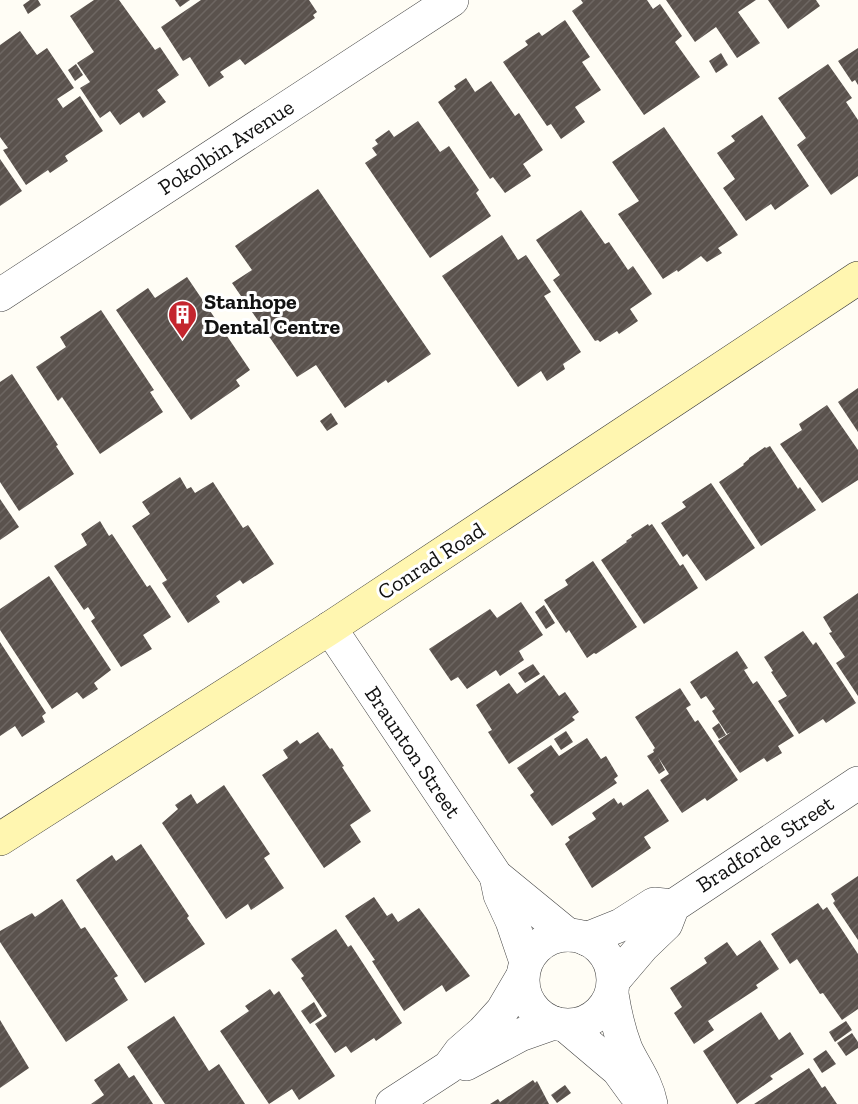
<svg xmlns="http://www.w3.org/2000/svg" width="858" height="1104" font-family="'Zilla Slab',serif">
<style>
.building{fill:url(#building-hatch)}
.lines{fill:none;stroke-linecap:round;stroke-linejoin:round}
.street-casing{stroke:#444;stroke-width:34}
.secondary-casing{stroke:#333;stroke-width:34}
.street{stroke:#fff;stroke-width:33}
.secondary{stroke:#fff6b0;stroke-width:33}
.labels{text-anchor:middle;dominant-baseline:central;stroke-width:6;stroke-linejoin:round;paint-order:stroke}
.street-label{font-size:22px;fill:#111;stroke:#fff}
.poi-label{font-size:22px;font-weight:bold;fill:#111;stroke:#fff;text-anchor:start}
</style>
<defs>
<pattern id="building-hatch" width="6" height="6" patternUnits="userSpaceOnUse" patternTransform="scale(1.5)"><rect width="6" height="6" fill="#5a524d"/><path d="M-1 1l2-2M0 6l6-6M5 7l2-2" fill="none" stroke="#6d6662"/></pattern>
</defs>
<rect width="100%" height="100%" fill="#fffdf5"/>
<g class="building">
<path d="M30,0H38L41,5L28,14L23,5Z"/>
<path d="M94,0H119L155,50L160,47L179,75L157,90L166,102L143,118L139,112L120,125L110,111L100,118L80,88L90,82L77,63L94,52L70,16Z"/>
<path d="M175,0H190L180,7Z"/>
<path d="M201,0H309L317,12L313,15L315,18L245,65L240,59L220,72L224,77L209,87L190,57L183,61L161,27Z"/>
<path d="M581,0H647L653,9L660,4L682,36L675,42L700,77L644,115L572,11L583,3Z"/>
<path d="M666,0H756L738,12L760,43L737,58L716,27L695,42Z"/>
<path d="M768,0H816L820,6L788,29Z"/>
<path d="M565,20L590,57L582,62L601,90L575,107L585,122L561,139L551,124L547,126L503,62L528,45L525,41L539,32L542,36Z"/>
<path d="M20,31L37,55L47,48L74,88L57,99L63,108L80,96L103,131L65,156L68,161L50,173L48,170L26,185L3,150L8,148L0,137V45Z"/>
<path d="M858,48V85L855,80L852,82L838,61Z"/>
<path d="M721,53L728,65L716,73L709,61Z"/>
<path d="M76,64L83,75L75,81L68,70Z"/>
<path d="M828,64L852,98L846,102L858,120V176L831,195L797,145L806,138L778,98Z"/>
<path d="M466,78L475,92L491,81L515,116L519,113L543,150L523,164L531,176L505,193L493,177L490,179L438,102L456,89L454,86Z"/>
<path d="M762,115L809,186L775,210L771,204L746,221L723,188L735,179L717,153L735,141L731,136Z"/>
<path d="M418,121L440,152L449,146L479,190L476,193L491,216L430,258L365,163L377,155L372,148L378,144L375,140L389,130L394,137Z"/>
<path d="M664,127L738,235L718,248L722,253L707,262L701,256L678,272L677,270L663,279L618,214L639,201L612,162Z"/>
<path d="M0,159L22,191L0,206Z"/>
<path d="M318,189L431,354L388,383L386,380L345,408L316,365L297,377L232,283L252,270L235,246Z"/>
<path d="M581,210L605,244L609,242L628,270L633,266L652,294L630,309L638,321L619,334L617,331L600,342L598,340L595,341L553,280L560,275L536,240Z"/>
<path d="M502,235L518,260L526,255L551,292L544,296L581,352L563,364L565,369L547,381L541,371L518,387L442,276Z"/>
<path d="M187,277L250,370L236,380L240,386L191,420L116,310L148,288L155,298Z"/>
<path d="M101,310L154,390L150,392L163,412L100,454L62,397L58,401L36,367L66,347L60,337Z"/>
<path d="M12,374L58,445L56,446L74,474L19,511L0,482V382Z"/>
<path d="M858,388V432L838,402Z"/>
<path d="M827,405L858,450V480L822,503L780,444L802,430L799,424Z"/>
<path d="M331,413L338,424L327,431L320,421Z"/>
<path d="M770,446L798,489L800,487L816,510L761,546L719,482L744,465L743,464L749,459V458L765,447L766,448Z"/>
<path d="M180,477L187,489L191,487L195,493L213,482L243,528L248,525L274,564L243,584L240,580L216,596L220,602L188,623L162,583L167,580L132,526L150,514L142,502Z"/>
<path d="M711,483L755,548L706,581L687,554L683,557L661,523L686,507L682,502Z"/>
<path d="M0,499L19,527L0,540Z"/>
<path d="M100,521L109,536L112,534L147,587L150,585L171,617L143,635L152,649L121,667L91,621L95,618L88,607L84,610L54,566L87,545L81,534Z"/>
<path d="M648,524L649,526L652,524L680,566L683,564L698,588L644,624L601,560L627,542L626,541L632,537L631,535Z"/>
<path d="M593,561L637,627L596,654L594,653L587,658L569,630L566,633L544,600L568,585L565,580Z"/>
<path d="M49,576L111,670L94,683L98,689L83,699L77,692L52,709L0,630V609Z"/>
<path d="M858,593V696L836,663L845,657L829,633L832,632L823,617Z"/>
<path d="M521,602L543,635L519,651L524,660L500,676L496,670L467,689L458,677L451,681L429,649L490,609L497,618Z"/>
<path d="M544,605L555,623L546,629L535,612Z"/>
<path d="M803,631L813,645L816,642L856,703L826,723L823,719L799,734L778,701L787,696L771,672L773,671L764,657Z"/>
<path d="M0,642L46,713L42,716L45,722L22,737L15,726L0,736Z"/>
<path d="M737,651L748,668L744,670L753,684L757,681L794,736L778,746L782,753L767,762L764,758L740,773L718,741L731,732L727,734L712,711L715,709L706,696L701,699L690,682Z"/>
<path d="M533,664L540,674L525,683L518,673Z"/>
<path d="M544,675L559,696L565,692L579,712L572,717L575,720L509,764L488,732L492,730L476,705L509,683L517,694Z"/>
<path d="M680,688L691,705L686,708L695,722L698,720L738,780L707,801L705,798L682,813L660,780L669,774L658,757L665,770L659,774L647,756L654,752L653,750L655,748L635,717Z"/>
<path d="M719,723L726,735L719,739L712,728Z"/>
<path d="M566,731L573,742L561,750L554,739Z"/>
<path d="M318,732L330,749L332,748L344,766L342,767L371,811L350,825L361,842L324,868L262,775L288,758L283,750L297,740L300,744Z"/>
<path d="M587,738L601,759L606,756L618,776L614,779L617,783L552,826L530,795L534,792L517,768L551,745L559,756Z"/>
<path d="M224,785L270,854L264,858L284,888L251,910L248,904L226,919L162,823L178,809L175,805L191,794L197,804Z"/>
<path d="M648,789L669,821L644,837L651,848L592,888L565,844L570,840L568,837L596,819L592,813L614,798L618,804L621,802L623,806Z"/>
<path d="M141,844L189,916L187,918L205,944L145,983L76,880L112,855L116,861Z"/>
<path d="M858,876V940L833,903L835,901L831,894Z"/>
<path d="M374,897L387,916L392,913L398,922L419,908L470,976L446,992L442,985L404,1011L372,961L375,960L345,916Z"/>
<path d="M62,899L81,929L85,927L118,976L114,978L128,1000L66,1042L0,942V931L32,913L35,917Z"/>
<path d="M818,903L823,910L827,907L858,954V1009L842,1020L823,993L820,994L797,959L790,964L771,934Z"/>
<path d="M336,929L348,947L351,945L402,1023L376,1041L374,1038L351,1053L346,1046L335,1053L315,1024L327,1016L301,978L304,976L291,959Z"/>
<path d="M760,940L779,969L756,985L758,988L708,1021L714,1030L694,1044L674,1013L682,1007L670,988L707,963L704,958L727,942L737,956Z"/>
<path d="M270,989L274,995L279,991L335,1076L299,1100L292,1089L269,1104L220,1031L249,1011L245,1006Z"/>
<path d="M314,1002L322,1016L310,1024L301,1011Z"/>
<path d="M761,1012L779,1040L790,1032L804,1054L770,1076L773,1079L737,1104L703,1051Z"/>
<path d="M174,1016L209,1071L219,1064L245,1104H165L127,1047Z"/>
<path d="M0,1020L29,1068L0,1088Z"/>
<path d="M846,1021L852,1030L835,1042L829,1032Z"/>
<path d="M852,1033L858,1042V1048L846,1056L837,1043Z"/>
<path d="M826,1050L836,1064L822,1073L813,1059Z"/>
<path d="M119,1063L129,1078L134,1075L153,1104H91L104,1095L94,1080Z"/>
<path d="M809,1068L822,1088L825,1086L837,1104H754Z"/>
<path d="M533,1080L535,1083L537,1081L549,1104H490L498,1099L500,1102Z"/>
<path d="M565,1085L571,1093L557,1103L551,1095Z"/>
</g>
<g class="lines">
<defs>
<g id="street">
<path d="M0,295L452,0"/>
<path d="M330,628L496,876L568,935"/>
<path d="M496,876L500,895L512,921L526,962"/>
<circle cx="568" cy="980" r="45"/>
<path d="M586,939L621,925L654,904L673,906"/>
<path d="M614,980L643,946L666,924L673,906L858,783"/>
<path d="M612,994C615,1013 619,1031 626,1049C635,1068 647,1083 651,1104"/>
<path d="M566,1026L618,1070L634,1092"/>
<path d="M466,1064L520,1035L554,1023"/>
<path d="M392,1104L449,1067L460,1052L483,1032L502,1011L522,977"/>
</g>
<path id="secondary" d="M0,839L330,628L858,278"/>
</defs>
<use href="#street" class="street-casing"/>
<use href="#secondary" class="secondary-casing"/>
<use href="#street" class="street"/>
<use href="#secondary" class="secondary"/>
</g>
<defs>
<symbol id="building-pin" viewBox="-11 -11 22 30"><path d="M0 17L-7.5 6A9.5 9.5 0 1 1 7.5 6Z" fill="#c4262e" stroke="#fff"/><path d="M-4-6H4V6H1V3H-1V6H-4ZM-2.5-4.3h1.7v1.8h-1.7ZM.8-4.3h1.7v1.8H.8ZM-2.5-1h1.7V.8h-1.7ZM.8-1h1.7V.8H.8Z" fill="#fff"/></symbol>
</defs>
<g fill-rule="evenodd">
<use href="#building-pin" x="166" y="298" width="33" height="45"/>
</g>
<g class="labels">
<g class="street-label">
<text transform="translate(226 147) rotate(-33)">Pokolbin Avenue</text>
<text transform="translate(431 561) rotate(-33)">Conrad Road</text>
<text transform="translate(413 752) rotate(56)">Braunton Street</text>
<text transform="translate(765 844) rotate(-33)">Bradforde Street</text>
</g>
<g class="poi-label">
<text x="204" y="301">Stanhope<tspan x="204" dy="25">Dental Centre</tspan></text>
</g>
</g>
</svg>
